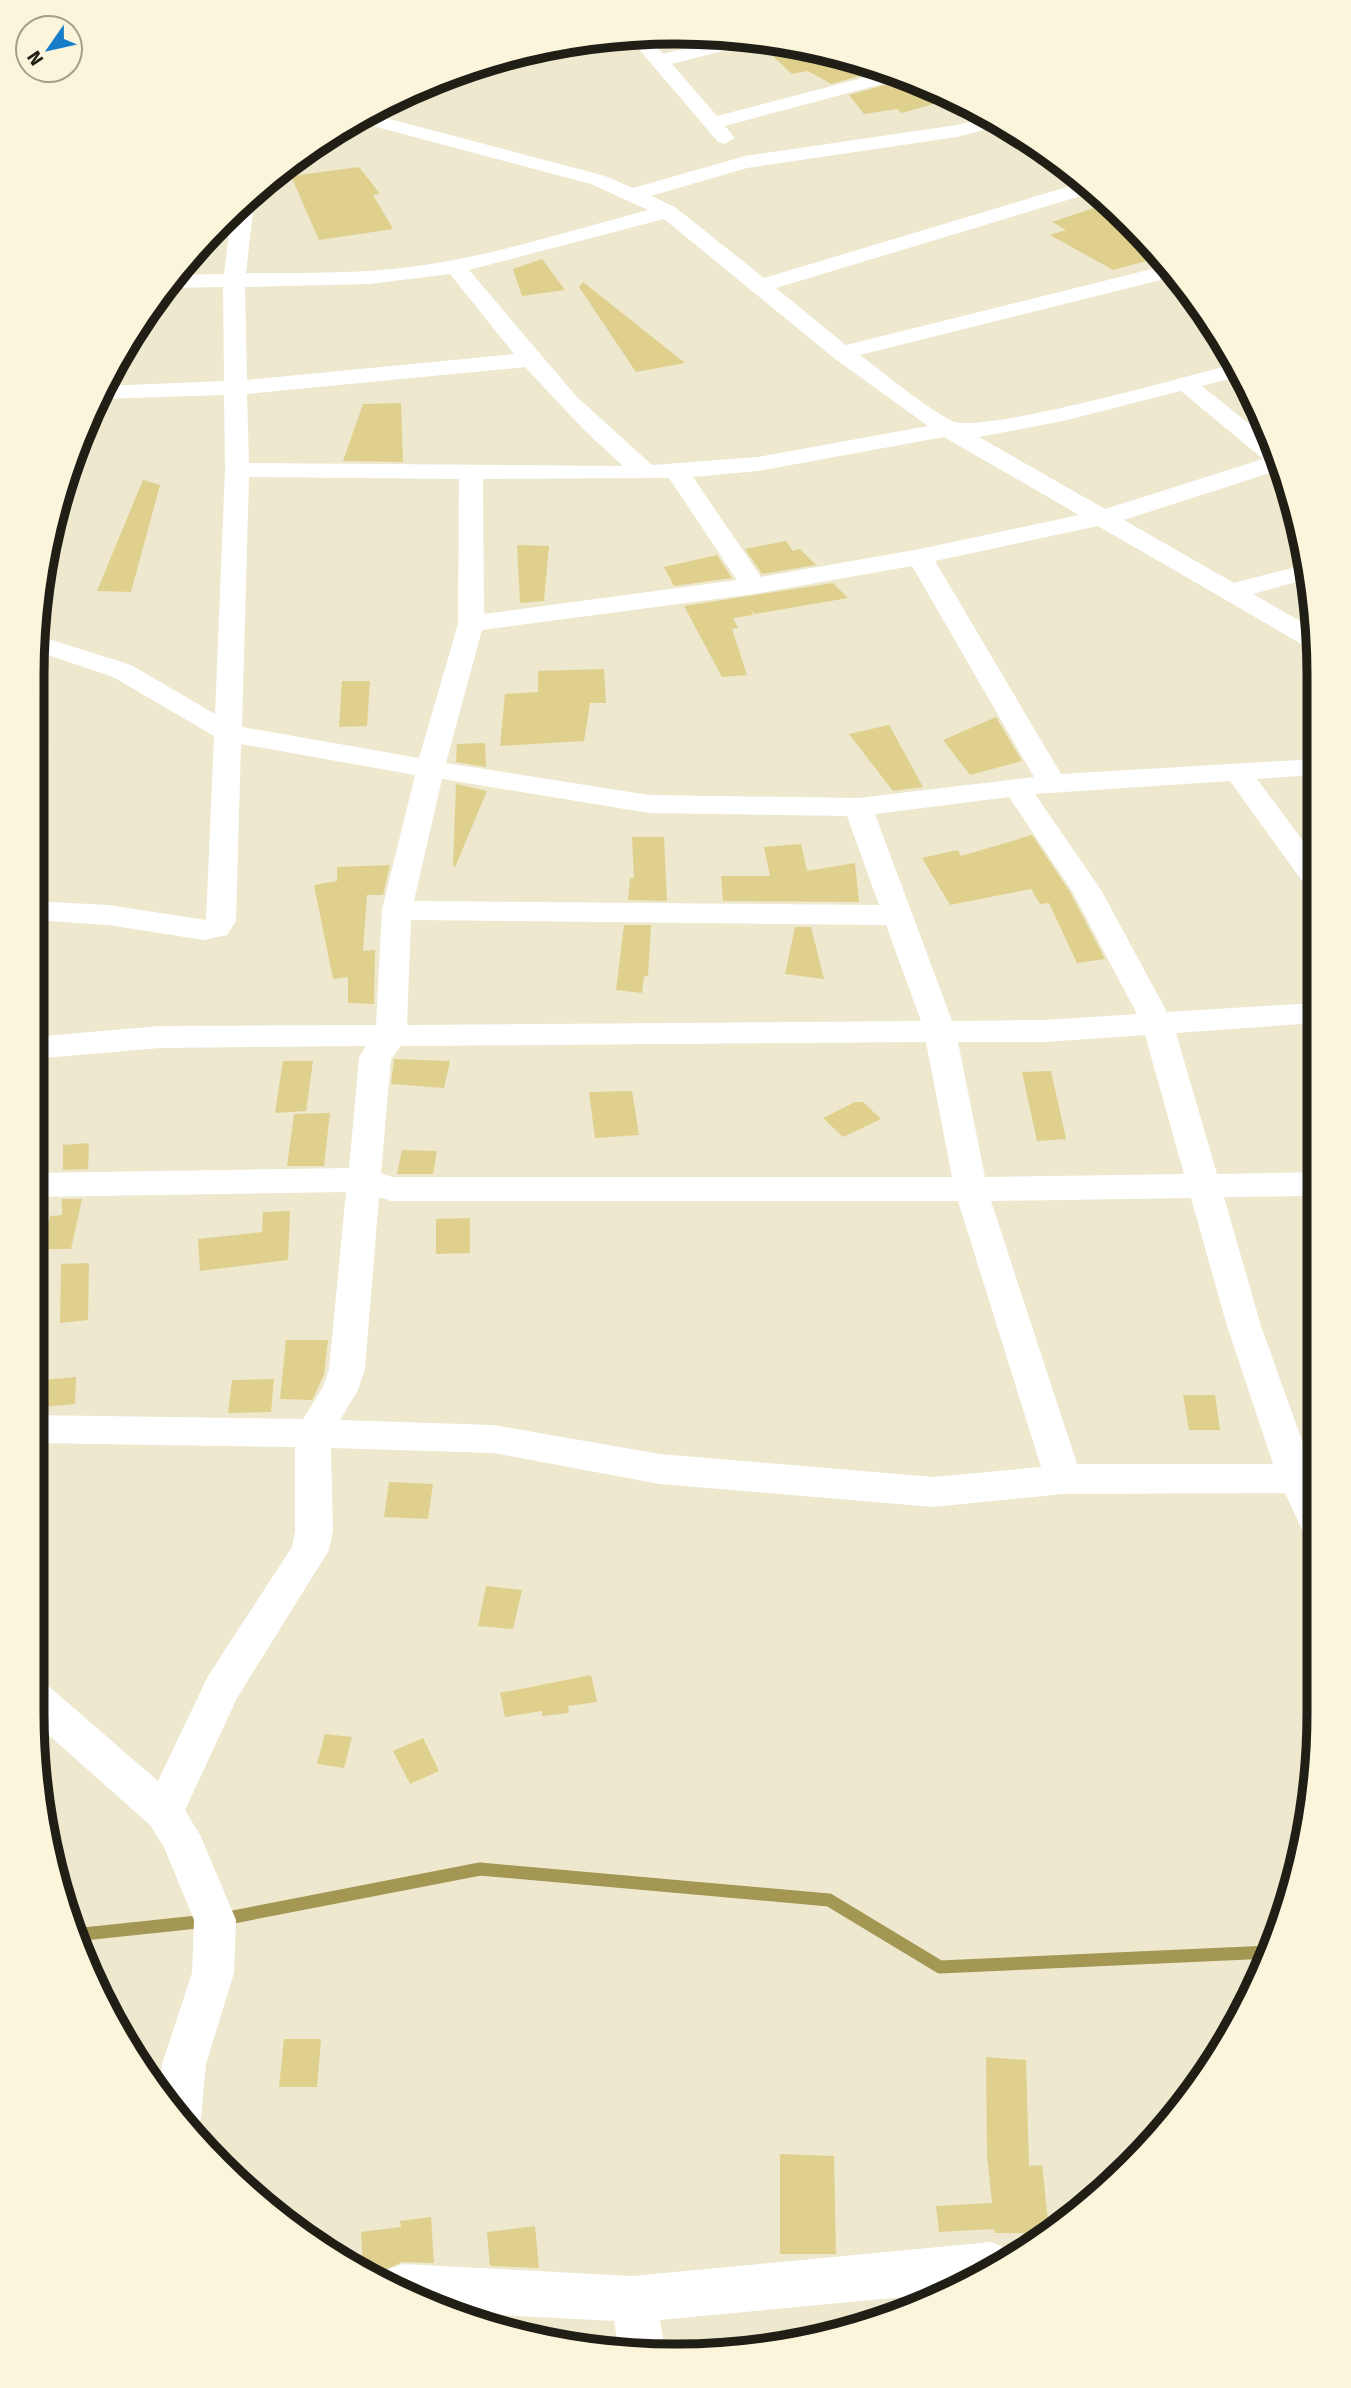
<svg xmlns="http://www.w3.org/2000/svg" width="1351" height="2388" font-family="'Fira Sans',sans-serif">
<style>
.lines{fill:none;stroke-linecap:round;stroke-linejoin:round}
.stream{stroke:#a49653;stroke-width:13}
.building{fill:#dfd18d}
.minor{fill:#fff;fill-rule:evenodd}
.rim{fill:none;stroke:#201e15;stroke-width:9}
</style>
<rect width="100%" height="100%" fill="#ede8ce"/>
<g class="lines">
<g class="stream">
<path d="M223,1919L480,1869L829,1900L940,1967L1270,1952"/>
<path d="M74,1935L207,1921"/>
</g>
</g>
<g class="building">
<path d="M765,38L883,66L889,68L831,84L808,71L792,74L760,44Z"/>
<path d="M910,78L954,98L902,113L897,109L864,114L849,95Z"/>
<path d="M359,167L380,194L373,195L393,229L319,240L291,176Z"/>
<path d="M1109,203L1131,220L1161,257L1113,270L1050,235L1066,230L1052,222Z"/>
<path d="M542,259L565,290L522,296L513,269Z"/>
<path d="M583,282L685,363L636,372L579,287Z"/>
<path d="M401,403L403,462L343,461L363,404Z"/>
<path d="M143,480L160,485L131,592L97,591Z"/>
<path d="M786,541L793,551L800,549L816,565L762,574L745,549Z"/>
<path d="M517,545L549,546L544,601L520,603Z"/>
<path d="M717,555L732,578L674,586L664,567Z"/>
<path d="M833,583L848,598L755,614L751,610L753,615L733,618L738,628L732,629L747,675L722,677L684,606Z"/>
<path d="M604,669L606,703H590L584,741L500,746L505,694L538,692V671Z"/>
<path d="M342,681H370L367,726L339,727Z"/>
<path d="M996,717L1022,761L970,775L943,740Z"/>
<path d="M889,725L923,787L893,791L849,734Z"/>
<path d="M485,743L486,767L456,762L457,744Z"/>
<path d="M456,784L487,791L455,867L453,866Z"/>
<path d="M1032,835L1070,892L1105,959L1077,963L1049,903L1040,904L1031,889L950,905L922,858L958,850L961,856Z"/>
<path d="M632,837H664L667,901L628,900L630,878H634Z"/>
<path d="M801,844L807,871L855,863L859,902L723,901L721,876H770L764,847Z"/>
<path d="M390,865L383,895H367L363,951L375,950L374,1004L348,1003V977L333,979L314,885L337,881V867Z"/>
<path d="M624,925H651L648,976H644L642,993L616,990Z"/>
<path d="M795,927H811L824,979L785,974Z"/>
<path d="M394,1059L450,1061L444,1088L391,1084Z"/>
<path d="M283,1061H313L306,1111L275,1113Z"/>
<path d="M1051,1071L1066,1139L1037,1141L1022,1072Z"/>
<path d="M632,1091L639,1135L595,1138L589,1092Z"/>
<path d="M855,1102H863L881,1119L843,1137L823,1118Z"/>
<path d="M330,1113L324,1166H287L294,1114Z"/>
<path d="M89,1143L88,1169L63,1170V1145Z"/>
<path d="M402,1150L437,1151L433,1174H397Z"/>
<path d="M62,1199H82L71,1249H42L50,1216L62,1215Z"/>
<path d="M290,1211L288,1260L200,1271L198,1239L262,1232L263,1212Z"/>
<path d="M470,1218V1253L436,1254V1219Z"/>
<path d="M89,1263L88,1320L60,1323L61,1264Z"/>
<path d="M286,1340H328L324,1375L312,1400L280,1399Z"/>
<path d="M76,1377L75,1404L32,1408V1381Z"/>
<path d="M274,1379L271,1412L228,1413L232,1380Z"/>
<path d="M1183,1395H1215L1220,1430H1189Z"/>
<path d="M389,1482L433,1484L428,1519L384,1517Z"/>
<path d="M486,1586L522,1590L513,1629L478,1626Z"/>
<path d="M591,1675L597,1702L568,1706L569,1713L542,1716V1711L505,1717L500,1693Z"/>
<path d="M325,1734L352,1737L344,1768L317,1764Z"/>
<path d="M423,1738L439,1771L410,1784L393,1751Z"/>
<path d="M284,2039H321L317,2087H279Z"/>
<path d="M986,2057L1026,2060L1029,2166L1042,2165L1049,2229L1043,2233H995L994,2229L939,2232L936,2206L992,2203L987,2156Z"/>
<path d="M780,2154L834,2156L836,2254H780Z"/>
<path d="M431,2217L434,2263L402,2262L383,2271L372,2273L363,2268L361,2232L401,2227L400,2221Z"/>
<path d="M535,2226L539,2268L490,2266L487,2232Z"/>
</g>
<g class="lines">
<g class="minor">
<path d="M645,33L663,54L734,36L763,38L761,41L672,64L717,116L893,70L908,77L725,126L735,138L725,144L718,142L626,34Z"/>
<path d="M367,113L605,176L633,188L745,156L957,125L993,116L1006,124L957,137L747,168L651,196L675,207L764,278L1080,183L1094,192L776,288L846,345L1168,265L1177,276L860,355C887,375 923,406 952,421C980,435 1191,375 1234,364L1240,376L1202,386L1273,443L1285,468L1124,520L1234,583L1307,564L1311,578L1253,594L1314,629V648L1305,646L1098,526L935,561L1061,774L1315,759V775L1257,779L1315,857V887L1305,885L1230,781L1035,794L1101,890L1167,1012L1315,1003L1316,1023L1176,1033L1217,1174L1316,1172V1196L1224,1197L1261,1326L1310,1463H1317V1538L1304,1534L1285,1493L1063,1494L933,1507L660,1484L493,1453L331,1448L333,1531L329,1550L237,1698L185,1810L201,1837L236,1920L234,1973L206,2064L201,2118L195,2133L164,2104L159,2094L162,2064L192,1973L194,1920L164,1847L150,1825L33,1721L32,1679L46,1684L158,1781L208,1676L292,1547L295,1531V1447L32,1443V1415L303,1419L323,1387L329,1369L346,1192L32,1197V1173L349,1168L359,1057L366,1046L160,1048L32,1059V1037L160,1026L376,1025L382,910L415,775L241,744L236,921L227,935L204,940L108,925L32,920L33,901L108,905L206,920L214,736L113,677L33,650V634L131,665L215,714L225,470L224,395L99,399L104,386L224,381L223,287L165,288L174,275L224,274L231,214L248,198L254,203L246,273C308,273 370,274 431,264C505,252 576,229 648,210L591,184L354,121ZM664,219L834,358L928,426L758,457L652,465L576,396L469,270ZM450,274L514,354L247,380L245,287L369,284ZM525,367L584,430L623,466L249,463L247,394ZM1181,391L1263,459L1105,509L979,437L1063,421ZM944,437L1079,515L920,549L761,577L693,477L758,471ZM249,477L459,479L458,624L419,758L242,727ZM669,478L737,580L484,614L483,479ZM912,566L1034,777L858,798L649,795L446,763L482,630L754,594ZM442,779L649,813L847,816L879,905L414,901ZM1009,797L1072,891L1137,1014L1045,1020L952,1021L875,814ZM411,920L886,925L921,1021L407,1025ZM1145,1035L1184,1174L985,1177L958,1042H1045ZM926,1042L952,1177H392L381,1173L391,1059L401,1046ZM379,1197L391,1201H958L1041,1467L933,1477L660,1454L493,1425L340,1420L358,1390L365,1369ZM1191,1198L1227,1326L1273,1464H1077L991,1201Z"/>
<path d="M991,2242L1007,2249L1009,2253L946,2293L660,2320L665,2350L618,2345L614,2321L462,2313L383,2278L386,2270L403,2264L633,2276Z"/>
</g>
</g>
<path d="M0 0H1351V2388H0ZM675 44H676A631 631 0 0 1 1307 675V1713A631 631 0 0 1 676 2344H675A631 631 0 0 1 44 1713V675A631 631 0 0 1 675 44Z" fill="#fbf5db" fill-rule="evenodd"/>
<path class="rim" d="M675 44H676A631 631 0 0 1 1307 675V1713A631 631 0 0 1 676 2344H675A631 631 0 0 1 44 1713V675A631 631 0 0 1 675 44Z"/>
<g transform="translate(49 49) rotate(236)"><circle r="33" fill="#fbf5db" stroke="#a39f8c" stroke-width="2"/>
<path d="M0-5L12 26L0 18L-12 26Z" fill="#187dc8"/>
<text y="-10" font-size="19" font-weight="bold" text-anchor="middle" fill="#201e15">N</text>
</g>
</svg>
